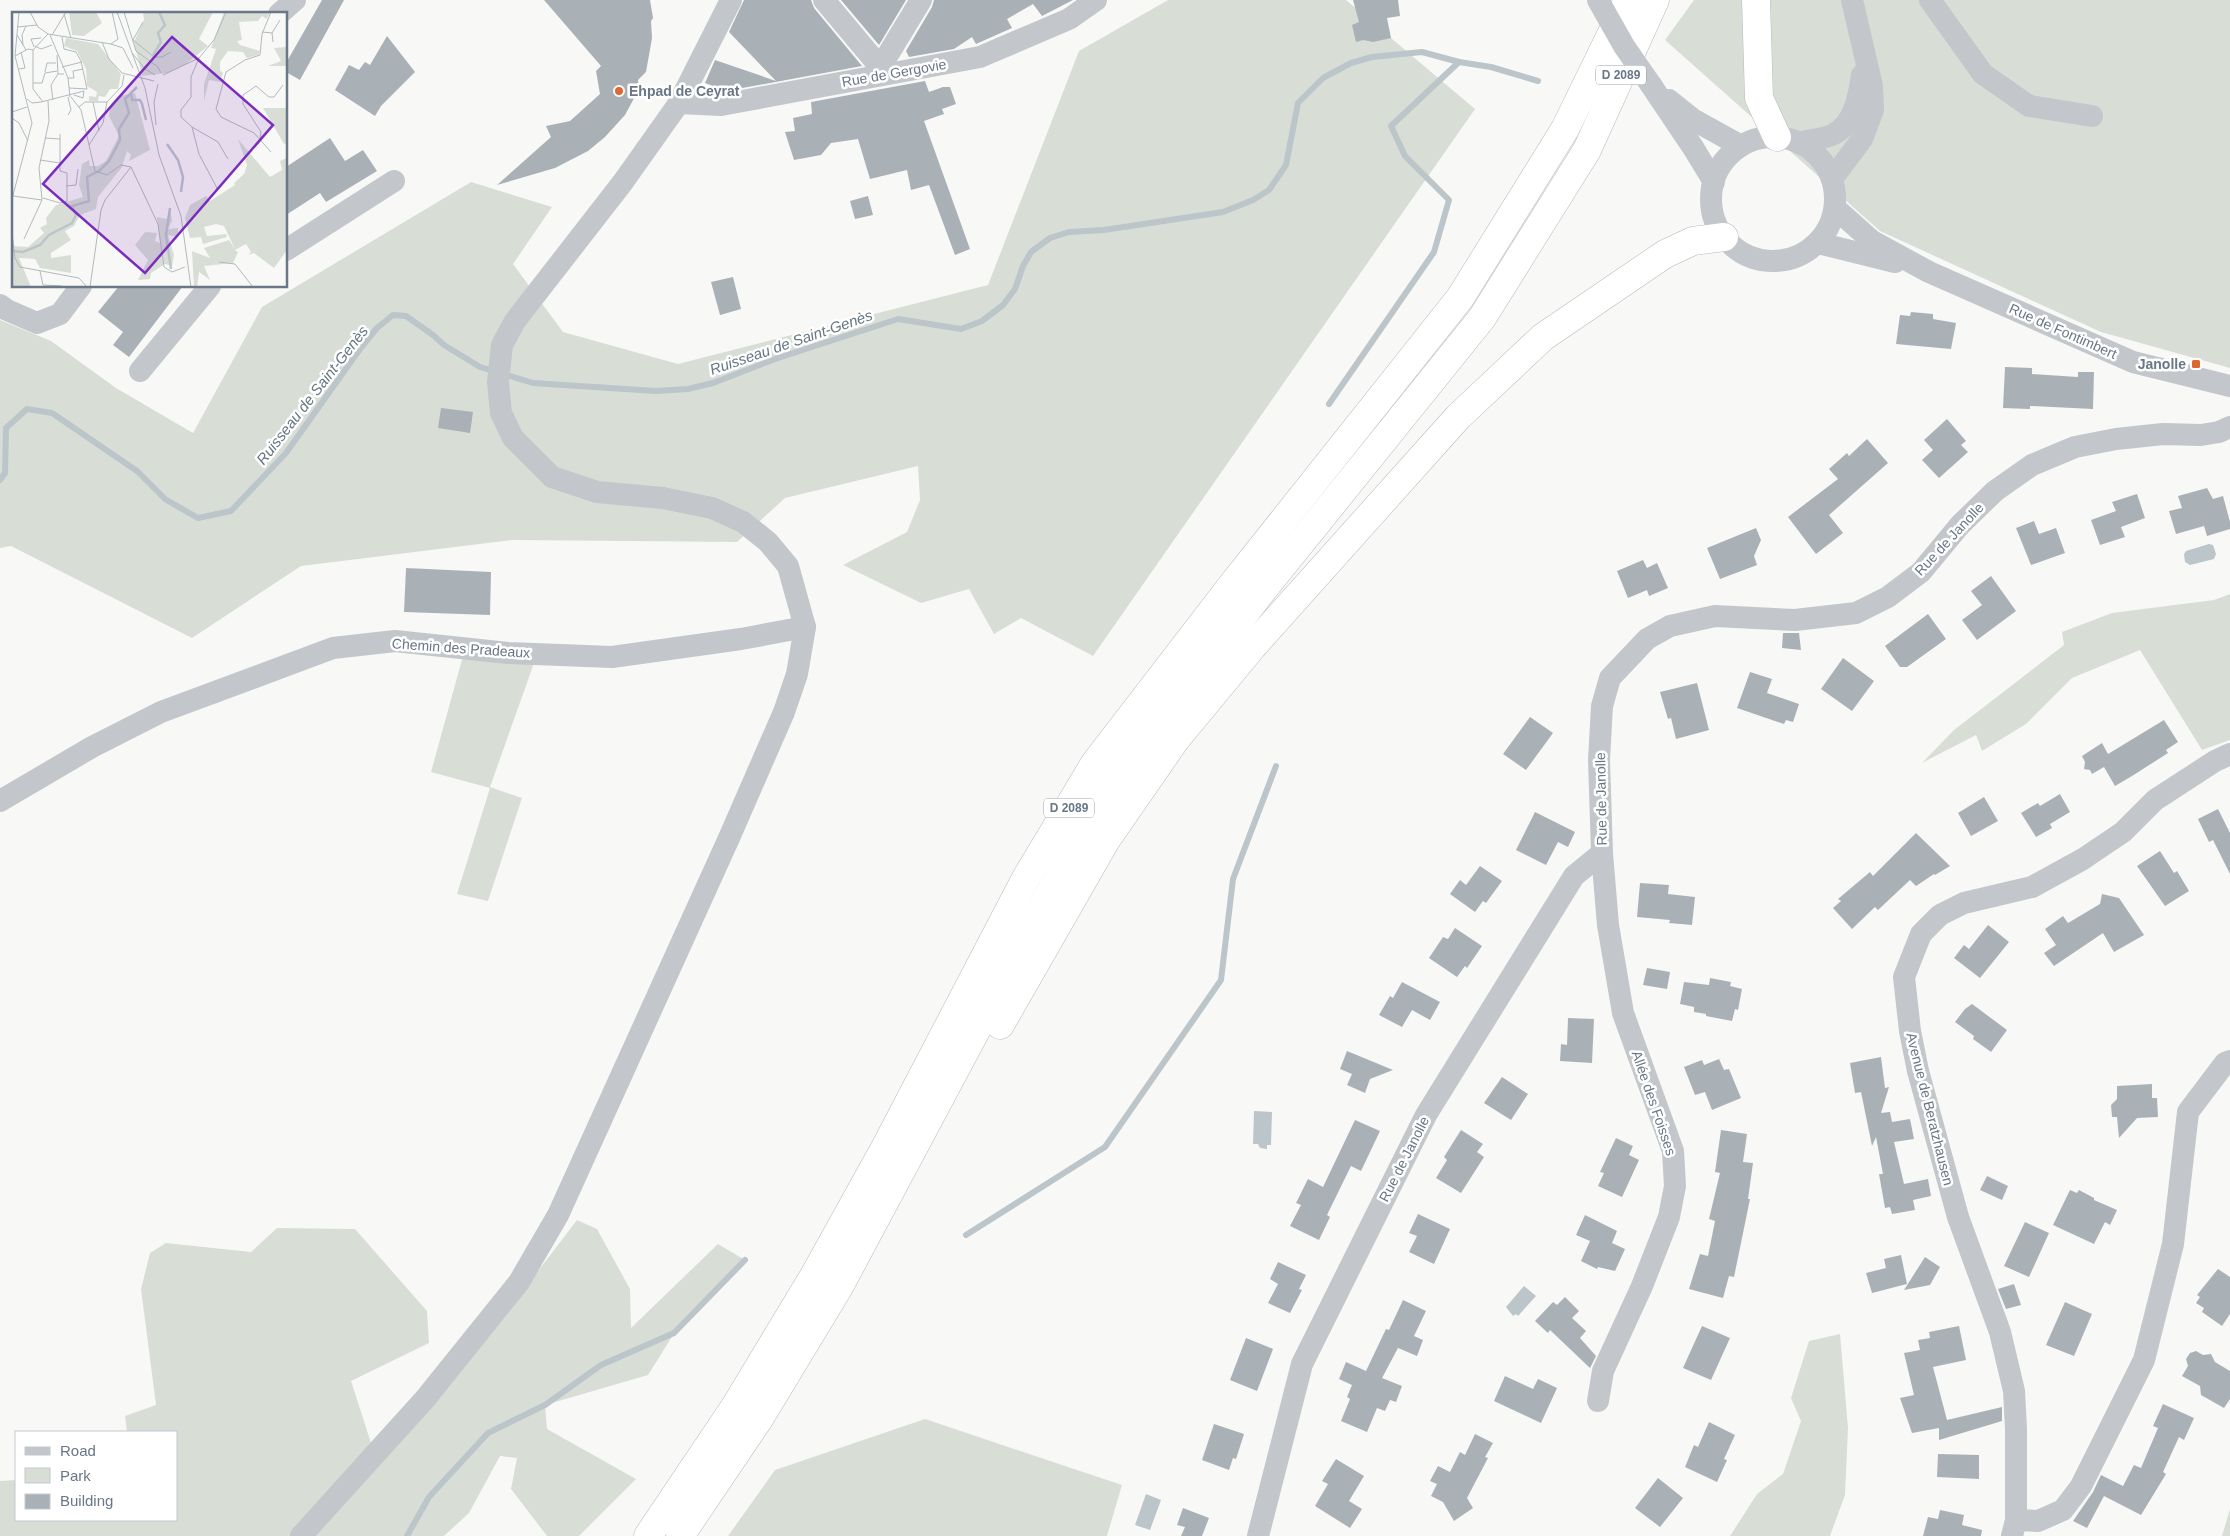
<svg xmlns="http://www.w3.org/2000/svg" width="2230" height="1536" font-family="Arial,sans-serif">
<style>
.green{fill:#d8ded6}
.water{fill:#bbc5ca}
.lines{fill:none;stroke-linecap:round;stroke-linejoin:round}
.stream{stroke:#bbc5ca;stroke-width:6}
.building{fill:#a9b1b7}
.highway-casing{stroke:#b6b9bd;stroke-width:29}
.minor{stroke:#c3c6ca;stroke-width:22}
.highway{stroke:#fff;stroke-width:28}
.minor-bridge{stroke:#c3c6ca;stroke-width:22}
.poi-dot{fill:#df6830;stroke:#fff;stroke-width:2}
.labels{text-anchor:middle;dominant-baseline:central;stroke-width:5;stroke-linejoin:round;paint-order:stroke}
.shield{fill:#fff;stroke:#96a0aa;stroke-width:1}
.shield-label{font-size:12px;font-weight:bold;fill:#697786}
.street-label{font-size:14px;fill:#697786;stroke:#fff}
.poi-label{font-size:14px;font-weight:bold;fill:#697786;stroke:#fff;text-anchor:start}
.water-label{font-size:15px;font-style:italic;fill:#647782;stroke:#fff}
.inset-river{fill:none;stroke:#bbc5ca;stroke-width:2.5}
.inset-road{fill:none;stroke:#b2b9bf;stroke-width:1}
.view{fill:#7b2cbf;fill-opacity:0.15;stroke:#7b2cbf;stroke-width:2.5}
.inset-edge{fill:none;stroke:#697786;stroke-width:2.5}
</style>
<rect width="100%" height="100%" fill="#f8f9f6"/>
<g class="green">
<path d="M1168,0H1346L1475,109L1093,656L1021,618L994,634L969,589L921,603L843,565L907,532L920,500L918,466L785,498L737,542L513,540L301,566L192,638L11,546L0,548V320L51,341L116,388L193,433L262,307L471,182L552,207L513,264L563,332L678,364L988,285L1079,51Z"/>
<path d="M1694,0H2230V368L2101,332L1880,231L1665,40Z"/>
<path d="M2230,594V740L2202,750L2140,650L2072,678L2026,724L1982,751L1976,735L1922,763L1954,730L2064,645L2062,632L2112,613L2214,600Z"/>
<path d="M463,656L534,663L490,787L522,798L488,901L457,894L490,788L431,772Z"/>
<path d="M577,1220L597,1229L630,1289L631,1328L718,1244L745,1260L680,1324L648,1375L545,1405L547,1429L636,1479L579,1536H547L511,1489L517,1458L500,1456L469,1513L444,1536H0V1481L16,1480V1520H176V1432H127L125,1416L156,1405L141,1289L150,1253L166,1243L251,1252L277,1228L355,1229L427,1311L429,1343L351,1381L371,1443L480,1347Z"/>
<path d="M1840,1334L1848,1428L1845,1495L1830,1536H1730L1757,1494L1783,1474L1801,1421L1791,1398L1809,1341Z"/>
<path d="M925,1419L1122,1485L1107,1536H728L775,1470Z"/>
<path d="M2230,1509V1536H2222Z"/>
</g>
<g class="water">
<path d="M2209,544L2213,545L2216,554L2214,559L2190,565L2185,562L2184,554L2186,551Z"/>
<path d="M1254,1111L1272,1112L1271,1145H1267V1149L1260,1148L1258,1144H1253Z"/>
<path d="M1524,1286L1536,1296L1518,1316L1516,1314L1513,1316L1506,1307Z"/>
<path d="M1146,1494L1161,1500L1150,1530L1135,1525Z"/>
</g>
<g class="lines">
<g class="stream">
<path d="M1329,404L1434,252L1449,200L1405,156L1391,126L1459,62"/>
<path d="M0,480L5,473L6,428L27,409L52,413L137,471L165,499L198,518L231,511L286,453L360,349L377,328L393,315L406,316L433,335L444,345L480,367L533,383L656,391L688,389L713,383L778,358L898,319L961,329L982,321L1003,305L1015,289L1023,266L1031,252L1050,238L1069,232L1104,230L1223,212L1253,200L1269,190L1286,165L1298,103L1323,78L1351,63L1372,57L1422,52L1459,62L1491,67L1538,81"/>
<path d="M966,1235L1105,1147L1221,980L1233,879L1276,766"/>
<path d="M407,1536L429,1497L488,1433L545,1405L601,1365L674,1333L745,1260"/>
</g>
</g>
<g class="building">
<path d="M322,0H344L300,80L286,72V63Z"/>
<path d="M544,0H650L653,18L651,21L652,38L646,72L638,80L639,89L625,115L605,137L588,151L555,168L497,185L551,137L546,126L570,121L600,94L596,71L601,66Z"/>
<path d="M744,0H811L814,8L862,66L726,91L705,83L715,60L776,81L729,32Z"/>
<path d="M841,0H906L879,45Z"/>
<path d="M934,0H1073L1042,16L1033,4L1007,19L1012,28L976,44L972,37L954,49L909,57L906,51L932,7Z"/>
<path d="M1353,0H1398L1400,16L1387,18L1391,38L1373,42L1363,40L1356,42L1352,25L1359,22Z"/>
<path d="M387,36L415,72L381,106L375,116L335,90L349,65L359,70L365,62L370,65Z"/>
<path d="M925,81L929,92L943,87H950L956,104L942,109L944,114L924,121L970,249L955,255L929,185L911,190L907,170L870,179L858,139L831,143L821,155L794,160L785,132L795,131L793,118L812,114L811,102Z"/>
<path d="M330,138L345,161L363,150L377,171L326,202L320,193L286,215V167Z"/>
<path d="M868,196L873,215L855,219L850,201Z"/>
<path d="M733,277L741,309L720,315L711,282Z"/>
<path d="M119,286H183L129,357L113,345L123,332L98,312Z"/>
<path d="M1911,312L1933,314V319L1956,323L1951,349L1896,344L1900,315L1910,316Z"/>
<path d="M2005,367L2032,368V374L2078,377V372H2094L2093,409L2030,406V409L2003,408Z"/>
<path d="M441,408L473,412L470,433L438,428Z"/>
<path d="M1947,419L1966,441L1961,445L1968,452L1939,478L1922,460L1933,450L1924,440Z"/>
<path d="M1867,439L1888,463L1829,515L1843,533L1816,554L1788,517L1838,479L1829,469L1847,453L1849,456Z"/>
<path d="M2207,488L2213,499L2223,496L2230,522V529L2207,536L2204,526L2176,534L2169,511L2182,508L2178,496Z"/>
<path d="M2137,494L2145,518L2121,527L2125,537L2100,545L2091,520L2116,511L2112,502Z"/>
<path d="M2034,521L2039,534L2056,528L2065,553L2031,565L2016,528Z"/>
<path d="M1756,528L1761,540L1754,556L1757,565L1720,579L1707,548Z"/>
<path d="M1643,560L1647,568L1657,563L1668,588L1649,596L1647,590L1628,598L1617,571Z"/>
<path d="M406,568L491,572L490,615L404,612Z"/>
<path d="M1991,576L2016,611L1977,640L1962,620L1982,605L1971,591Z"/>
<path d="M1928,614L1946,639L1907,667H1900L1885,646Z"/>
<path d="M1783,633H1799L1801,650L1782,648Z"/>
<path d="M1843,658L1874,681L1852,711L1821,689Z"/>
<path d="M1750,672L1772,679L1767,693L1799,704L1793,722L1786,720L1784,724L1737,708Z"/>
<path d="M1697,683L1709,730L1676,739L1671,718L1668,719L1660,692Z"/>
<path d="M1530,717L1553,733L1526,770L1503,754Z"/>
<path d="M2164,720L2178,742L2166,750L2168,753L2132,776L2115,786L2104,767L2092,774L2090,770L2084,769L2085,762L2082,756L2102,743L2108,754Z"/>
<path d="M2060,794L2070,812L2050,824L2052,828L2036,837L2021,813L2038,803L2040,806Z"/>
<path d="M1984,797L1998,821L1971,836L1958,813Z"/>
<path d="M2218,809L2230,833V874L2213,840L2209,842L2198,819Z"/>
<path d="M1535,812L1575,832L1568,847L1558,842L1546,865L1516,850Z"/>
<path d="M1916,833L1950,866L1935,875L1934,874L1916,886L1910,880L1878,910L1875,907L1852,929L1833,908L1841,901L1838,899L1870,872L1873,876Z"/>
<path d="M2160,851L2174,873L2177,871L2189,891L2165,906L2137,866Z"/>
<path d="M1480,866L1502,881L1486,903L1483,901L1475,912L1450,894L1460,880L1466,885Z"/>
<path d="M1640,883L1669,885L1668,894L1695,897L1692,925L1669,923L1670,920L1637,917Z"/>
<path d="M2102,894L2119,898L2144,935L2114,952L2103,933L2054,966L2044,953L2056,945L2045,929L2063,916L2068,923L2100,904Z"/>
<path d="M1988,925L2009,942L1980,978L1954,958L1964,945L1969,949Z"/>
<path d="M1455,928L1482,946L1467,968L1465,966L1457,977L1429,958L1443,937L1448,939Z"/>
<path d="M1647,968L1670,972L1667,989L1643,985Z"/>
<path d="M1710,978L1731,982L1730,986L1742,989L1738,1010L1735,1009L1732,1021L1706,1016V1014L1694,1012V1007L1680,1004L1684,982L1709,985Z"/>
<path d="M1402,982L1440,1002L1430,1020L1412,1010L1402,1027L1379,1015L1390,996L1393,998Z"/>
<path d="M1972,1004L2007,1030L1991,1052L1973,1039L1974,1036L1955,1022L1965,1009Z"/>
<path d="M1568,1018L1594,1019L1592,1063L1560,1061L1561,1044L1567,1045Z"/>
<path d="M1347,1051L1393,1070L1370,1079L1365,1093L1347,1085L1352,1074L1340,1069Z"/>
<path d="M1881,1057L1885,1088L1889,1087L1881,1113L1890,1112L1892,1122L1910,1119L1914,1139L1894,1142L1904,1184L1928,1179L1931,1196L1913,1200L1915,1210L1892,1214L1890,1207L1885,1208L1879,1174H1883L1876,1137L1872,1146L1861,1092L1855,1093L1850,1063Z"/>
<path d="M1719,1059L1724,1070L1729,1069L1741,1098L1712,1110L1705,1092L1695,1095L1684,1067L1702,1060L1704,1065Z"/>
<path d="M1502,1077L1528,1094L1511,1120L1484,1103Z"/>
<path d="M2152,1084V1098H2157L2158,1117L2137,1118L2119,1138L2117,1117H2112L2111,1105L2117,1099V1086Z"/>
<path d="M1355,1120L1380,1131L1361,1171L1351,1166L1327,1215L1330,1217L1319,1240L1290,1226L1301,1205L1296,1203L1308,1179L1323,1187Z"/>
<path d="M1461,1130L1483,1144L1477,1152L1484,1157L1461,1193L1436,1178L1447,1160L1444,1157Z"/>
<path d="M1721,1130L1747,1134L1743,1162L1753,1163L1748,1199H1750L1734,1277L1729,1276L1723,1298L1689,1289L1700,1254L1708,1256L1715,1221L1709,1219L1720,1173L1715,1172Z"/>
<path d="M1616,1138L1633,1146L1629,1155L1639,1160L1622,1197L1598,1186L1604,1173L1600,1172Z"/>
<path d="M1987,1176L2008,1186L2002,1200L1980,1190Z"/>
<path d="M2070,1190L2077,1193L2079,1190L2094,1198V1200L2117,1210L2110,1225L2105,1222L2094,1244L2053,1225Z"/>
<path d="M1418,1214L1450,1229L1434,1264L1409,1252L1417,1236L1409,1233Z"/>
<path d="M1585,1215L1617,1231L1612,1243L1625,1249L1615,1271L1598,1267L1597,1269L1581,1261L1590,1241L1576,1235Z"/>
<path d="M2025,1222L2049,1233L2029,1277L2004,1266Z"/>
<path d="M1901,1255L1907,1284L1872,1293L1866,1273L1886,1268L1884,1259Z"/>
<path d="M1925,1257L1940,1267L1930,1285L1904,1290Z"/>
<path d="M1278,1262L1306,1275L1299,1289L1302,1290L1290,1313L1268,1303L1278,1284L1270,1279Z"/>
<path d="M2218,1269L2230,1277V1314L2222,1326L2202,1312L2204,1308L2196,1303L2200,1297L2197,1295Z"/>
<path d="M2014,1284L2021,1305L2006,1309L1998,1289Z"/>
<path d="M1565,1297L1579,1311L1572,1318L1586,1331L1580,1338L1596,1356L1590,1368L1550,1330L1548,1333L1535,1321L1553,1302L1557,1305Z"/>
<path d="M1403,1300L1426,1311L1414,1336L1423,1340L1417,1356L1398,1348L1382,1378L1402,1386L1396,1402L1390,1400L1385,1411L1377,1408L1367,1432L1341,1421L1350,1399L1347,1397L1352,1385L1339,1379L1346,1362L1366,1371L1386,1329L1389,1330Z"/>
<path d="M2065,1302L2092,1314L2074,1356L2046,1345Z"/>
<path d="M1702,1326L1730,1338L1711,1380L1683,1368Z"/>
<path d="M1959,1326L1966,1360L1933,1367L1947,1420L2002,1407V1421L1939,1440V1428L1912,1433L1900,1398L1914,1395L1904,1353L1920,1350L1918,1340L1930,1338L1929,1332Z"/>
<path d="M1246,1338L1273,1349L1257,1391L1230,1380Z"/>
<path d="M2196,1351L2203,1355L2211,1354L2215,1362L2230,1371V1399L2224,1408L2201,1395L2200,1386L2182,1376L2188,1366L2186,1359L2190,1353Z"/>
<path d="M1505,1376L1533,1389L1538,1379L1557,1388L1541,1423L1494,1401Z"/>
<path d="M2163,1404L2194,1418L2184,1440L2179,1437L2163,1472L2166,1474L2141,1515L2104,1496L2087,1528L2073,1521L2093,1492L2101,1475L2123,1486L2134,1465L2141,1468L2158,1428L2153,1426Z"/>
<path d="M1709,1422L1735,1435L1724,1459L1727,1460L1717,1482L1685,1467L1694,1445L1698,1447Z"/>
<path d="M1214,1424L1244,1434L1236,1459L1233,1458L1229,1470L1202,1460Z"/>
<path d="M1475,1434L1493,1443L1485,1457L1488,1458L1467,1498L1473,1508L1454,1521L1443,1502L1431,1496L1437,1484L1430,1481L1438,1466L1450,1472L1460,1452L1465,1455Z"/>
<path d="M1938,1454L1979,1455V1479L1937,1477Z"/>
<path d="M1336,1459L1364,1476L1349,1501L1362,1509L1350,1528L1315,1506L1328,1484L1322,1481Z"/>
<path d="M1658,1478L1683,1498L1660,1527L1635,1508Z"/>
<path d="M1183,1508L1209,1518L1202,1536H1181L1185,1527L1177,1525Z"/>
<path d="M1940,1510L1964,1515L1962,1525L1982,1530L1981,1536H1923L1928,1517L1938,1519Z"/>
</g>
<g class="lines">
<defs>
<g id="highway">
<path d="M1756,0L1759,98L1777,137"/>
<path d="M1000,1025L1106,840L1176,739L1253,646L1458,417L1543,337L1665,254L1693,241L1724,237"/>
<path d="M648,1536L736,1405L815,1274L886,1146L1026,878L1095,763L1232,585L1460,298L1565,129L1628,0"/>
<path d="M680,1536L759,1419L839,1287L1050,892L1116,780L1262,591L1482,318L1587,150L1655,0"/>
</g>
</defs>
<use href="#highway" class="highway-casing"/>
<g class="minor">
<path d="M824,0L880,67"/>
<path d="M1930,0L1983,74L2029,106L2092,116"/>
<path d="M279,14L295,0"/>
<path d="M875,76L921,0"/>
<path d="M1651,85L1694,149L1714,182"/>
<path d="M1669,100L1694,120L1741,146"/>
<path d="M679,103L721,105L980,57L1069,19L1096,0"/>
<circle cx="1773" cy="199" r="62"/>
<path d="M1799,143C1809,140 1825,139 1834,134C1855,123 1859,95 1862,75"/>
<path d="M1832,179L1862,139L1873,110L1872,86L1852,0"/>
<path d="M1835,208L1872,241L1929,272L2133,362L2230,386"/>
<path d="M1818,243L1895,262"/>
<path d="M286,250L394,181"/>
<path d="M0,305L7,310L37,323L60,314L81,286"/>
<path d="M140,371L210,286"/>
<path d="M0,801L92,747L161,712L333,648L395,641L508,653L612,657L741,639L805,627"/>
<path d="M1598,1401L1603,1371L1642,1286L1669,1217L1675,1186L1673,1151L1623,1013L1608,925L1602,853"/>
<path d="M2016,1520L2038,1521L2063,1510L2081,1486L2144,1360L2173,1244L2188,1112L2225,1063L2230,1061"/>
<path d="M301,1536L425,1399L519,1282L558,1215L729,838L784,712L797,674L805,627L788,566L768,542L743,522L712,508L663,498L597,492L552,477L513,438L501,413L498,382L502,345L515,321L623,182L679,103L731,0"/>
<path d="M1258,1536L1302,1364L1426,1115L1574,876L1602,853L1599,760L1602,706L1610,678L1647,639L1670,626L1715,616L1795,620L1856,613L1888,597L1921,572L1960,525L1995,491L2032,465L2075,447L2116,439L2163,434L2201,435L2219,432L2230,427"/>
<path d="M2012,1536L2016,1520V1429L2014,1391L2000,1332L1958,1217L1918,1071L1910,1031L1904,977L1921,934L1940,915L1964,903L2032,887L2083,859L2123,832L2155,800L2215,761L2230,754"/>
</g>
<use href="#highway" class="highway"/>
<path class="minor-bridge" d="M1598,0L1624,46L1651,85"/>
</g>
<g class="poi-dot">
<circle cx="619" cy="91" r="5"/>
<rect x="2191" y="359" width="10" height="10" rx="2.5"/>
</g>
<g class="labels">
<g class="shield">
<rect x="1596" y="65.5" width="50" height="19" rx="4"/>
<rect x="1044" y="798.5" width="50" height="19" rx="4"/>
</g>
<g class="shield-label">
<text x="1621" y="75">D 2089</text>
<text x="1069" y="808">D 2089</text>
</g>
<g class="street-label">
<text transform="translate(894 73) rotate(-10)">Rue de Gergovie</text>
<text transform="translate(2063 331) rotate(24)">Rue de Fontimbert</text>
<text transform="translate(1949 539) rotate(-47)">Rue de Janolle</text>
<text transform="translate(461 648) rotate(4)">Chemin des Pradeaux</text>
<text transform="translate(1601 799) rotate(-91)">Rue de Janolle</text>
<text transform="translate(1654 1103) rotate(71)">Allée des Foisses</text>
<text transform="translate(1930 1109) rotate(76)">Avenue de Beratzhausen</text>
<text transform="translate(1404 1159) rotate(-63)">Rue de Janolle</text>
</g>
<g class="poi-label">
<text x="629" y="91">Ehpad de Ceyrat</text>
<text x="2186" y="364" text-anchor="end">Janolle</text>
</g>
<g class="water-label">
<text transform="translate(791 342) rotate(-19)">Ruisseau de Saint-Genès</text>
<text transform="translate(312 395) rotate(-52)">Ruisseau de Saint-Genès</text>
</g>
</g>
<g transform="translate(12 12)">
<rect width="275" height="275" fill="#f8f9f6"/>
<path d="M57,0H84L90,11L72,24L60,23ZM131,0H201L187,27L196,34L174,52L155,61L130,64L122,30L132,8ZM212,0H259L254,7L250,4L246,9L227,10L230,28L225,29L228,33L248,39L246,43L235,46L231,40L216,39L208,50V58L211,61L208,70L197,68L192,89V72L204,37L199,36ZM54,26L86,32L109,62L106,77H98L93,85L87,84L86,89H77V84L84,85L85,80L75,74L74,57L65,39L52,34ZM275,30V54H256L269,49L262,36L274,35ZM123,81L138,138L117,149L119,143L115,139L110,155L86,185L84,197L68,203L62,214L53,219L59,228L39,241V246L59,243V261L28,256L23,247L7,246L19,275H0V234L16,235L32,221L28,216L35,212L34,206L44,193L71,185L67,173L70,152L77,148L78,154H86L94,149L107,124L97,104L99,92L106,84ZM251,96H275V131L272,132ZM226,127L258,165L270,158L268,149L275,146V238L262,256L242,241L236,243L239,240L234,232L223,238L226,240L221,251L192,254L198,268L187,260L185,275H182L180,239L198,246L192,236L217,228L223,237L212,214L204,212L192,215L195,224L214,222L215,225L191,232L189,225L178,226L173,206L178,193L194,184L198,189L223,173L222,171L232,162L235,153ZM158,196L160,209L156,217L166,216V225L156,223L162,243L160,254L153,252L139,261L138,267L126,268L136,248L123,233L133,220L145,221L143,229L148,231L145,205L155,207Z" fill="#d8ded6"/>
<path class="inset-river" d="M141,43L149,30L146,21L153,13L147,0M119,80L120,88H128L130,92L134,108M155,132L166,148L171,165L169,180M158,196L154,223L159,257M0,239L11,240L28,233L37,223L60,211L64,203L60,194L77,189L75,165L87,159L97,149L108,128L107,117L117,101L113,87L125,75"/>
<path class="inset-road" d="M18,0L26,15L36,22L99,32L106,27L100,0M105,0L133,76L147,143L169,204L179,275M112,0L124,39L146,55L149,61M259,0L250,22L248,43L233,48L214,60L204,97L209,105L242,121L259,140M52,2L59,26M5,15L25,13M250,20L260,21L261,30M260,21L268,8M5,23L14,38M38,23L56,66L58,85M40,23L54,0M50,25L52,37L64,40L69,49L75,77L57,76M121,28L142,45H150L159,40M121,28L131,10M90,30L97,47L110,61L142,69M99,32L111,36L121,56M11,33L10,23L14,14M23,34L29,37L40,33M22,35L19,27L29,26M120,41L133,57L143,63M45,43L46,62H52M3,44L16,37L21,38M187,46L179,65V85L169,98V105L180,115L187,142L206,178M50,55L70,50M7,57L13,56L9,40M33,60L35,51H44M151,63L187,46L202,28L214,0M56,66H62L61,59L71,57M21,71H30L33,61L45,59M59,85L69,98L83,159L95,163L109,153L119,155L146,212L152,255L160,260L173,255M15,87L20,91L29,90L72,79L71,86L62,83M41,88L39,73L46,62M31,90L21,77V38L36,22M81,90L87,119M67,95L73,90H95M0,100L15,95M56,103L59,98L56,85M0,106L7,111L16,129M144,113L142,90L146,72M180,115L206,130L216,147M33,126L48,127M248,126L249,120L231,92V83L244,74L257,85H262L271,73M77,133L91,111L95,90L110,74L112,63M28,148L48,151V122M54,174L64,173L66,157M1,184L30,188L27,156L37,109L36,89M31,186L48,191L55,189V161L48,159V151M0,187L20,111L3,44L7,0M0,221L3,246L8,255L67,266L75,275M12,227L30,188M207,250L223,252L241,275M28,259L31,273L50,274M78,275L89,198L93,188L119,155"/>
<path class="view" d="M160,25L261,113L133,261L31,172Z"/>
<rect width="275" height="275" class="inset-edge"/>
</g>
<rect x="15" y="1431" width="162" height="90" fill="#ffffff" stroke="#c3c9cf"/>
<rect x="25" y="1447" width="25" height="8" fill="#c3c6ca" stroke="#c3c9cf"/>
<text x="60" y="1456" font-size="15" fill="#697786">Road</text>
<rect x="25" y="1468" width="25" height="15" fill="#d8ded6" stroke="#c3c9cf"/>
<text x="60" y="1481" font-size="15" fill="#697786">Park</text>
<rect x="25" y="1494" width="25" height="15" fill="#a9b1b7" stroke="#c3c9cf"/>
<text x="60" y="1506" font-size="15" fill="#697786">Building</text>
</svg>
